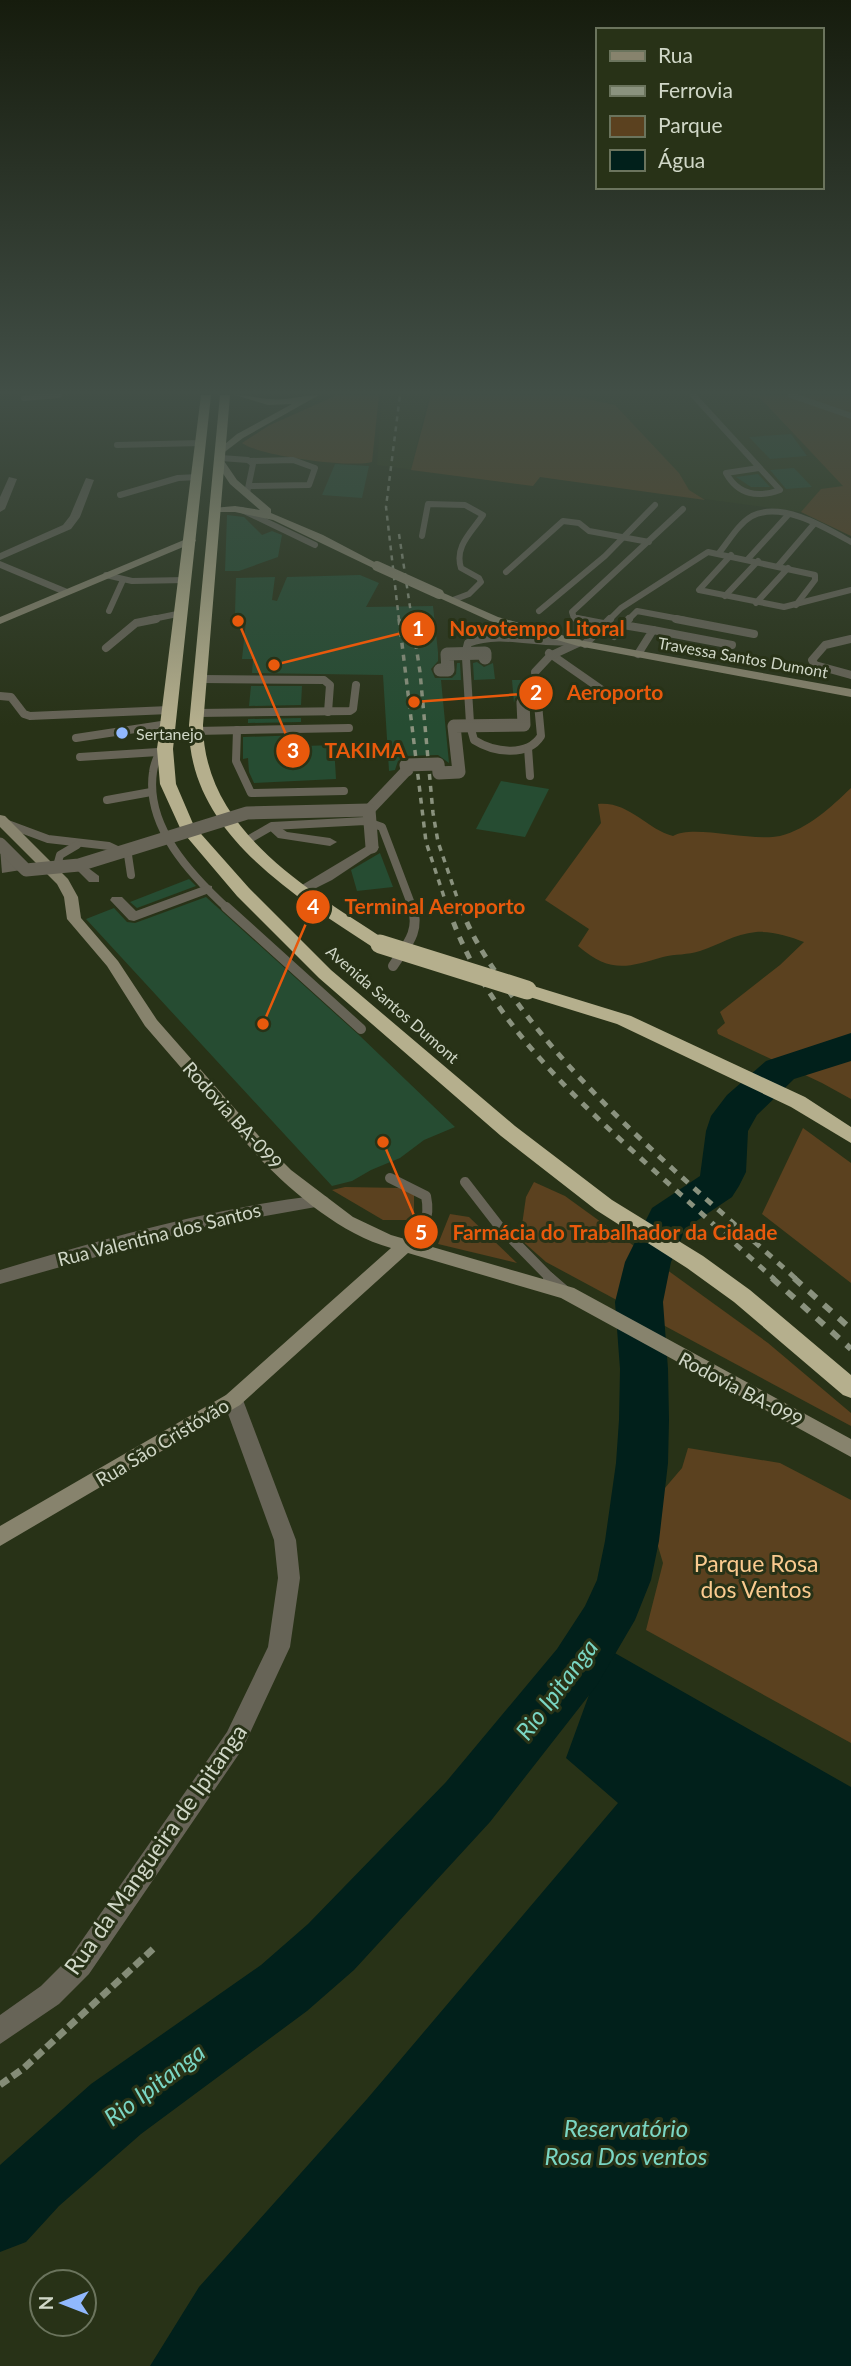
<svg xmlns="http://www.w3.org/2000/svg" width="851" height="2366" font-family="Lato,sans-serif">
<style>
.built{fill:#2d3917}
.green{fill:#5b411f}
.water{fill:#01201b}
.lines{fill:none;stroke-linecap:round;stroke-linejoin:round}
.stream{stroke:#01201b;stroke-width:6}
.river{fill:#01201b;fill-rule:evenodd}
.building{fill:#264c32}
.path{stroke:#848c77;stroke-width:7;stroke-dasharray:10 5;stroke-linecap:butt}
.lane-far3{stroke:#676457;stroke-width:6}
.lane-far2{stroke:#676457;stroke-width:8}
.lane-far1{stroke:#676457;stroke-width:10}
.lane{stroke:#676457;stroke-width:12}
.street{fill:#676457;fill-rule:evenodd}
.secondary{fill:#87836d;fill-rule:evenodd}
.highway{fill:#b5af8d;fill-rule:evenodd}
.rail-far3{stroke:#8a927e;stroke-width:2.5;stroke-dasharray:5 5;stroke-linecap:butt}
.rail-far2{stroke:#8a927e;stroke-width:3.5;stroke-dasharray:6 6;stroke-linecap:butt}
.rail-far1{stroke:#8a927e;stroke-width:5;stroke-dasharray:8 8;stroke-linecap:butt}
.rail{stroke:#8a927e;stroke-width:6;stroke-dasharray:10 10;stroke-linecap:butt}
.street-bridge{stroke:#676457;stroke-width:13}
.secondary-bridge{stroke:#87836d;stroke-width:10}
.highway-bridge{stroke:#b5af8d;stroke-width:19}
.poi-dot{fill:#90b8fd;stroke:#283217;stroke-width:2.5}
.labels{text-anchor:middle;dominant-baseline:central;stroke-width:6;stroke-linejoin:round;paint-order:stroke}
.far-street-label{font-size:16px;fill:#d0d7c7;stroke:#283217}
.far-poi-label{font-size:16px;fill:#d0d7c7;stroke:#283217;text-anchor:start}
.street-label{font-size:19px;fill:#d0d7c7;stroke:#283217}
.near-park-label{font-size:23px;fill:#faca8f;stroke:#283217}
.near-street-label{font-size:23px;fill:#d0d7c7;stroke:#283217}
.near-water-label{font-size:24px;font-style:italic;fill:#7ad6c4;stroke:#283217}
.leader{fill:none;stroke:#e8590c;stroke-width:2.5}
.callout-dot{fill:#e8590c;stroke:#283217;stroke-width:2.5}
.mark-label{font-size:21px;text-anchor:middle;font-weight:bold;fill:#fff}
.callout-label{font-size:21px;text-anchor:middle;font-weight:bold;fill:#e8590c;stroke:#283217;stroke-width:6;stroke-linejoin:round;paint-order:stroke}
</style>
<rect width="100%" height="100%" fill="#283217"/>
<path class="built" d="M382,395H429L411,468L431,395H851V536L801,512L540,477L533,486L377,465Z"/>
<g class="green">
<path d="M337,395H379L372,462C352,468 259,456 242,443L268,426Z"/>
<path d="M431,395H569L615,405L679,473L689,490L705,500L540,477L533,486L411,470Z"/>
<path d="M739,395H851V536L801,512L821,489L843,486L760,398Z"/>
<path d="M851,788V1099L822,1083L718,1034L717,1030L725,1023L720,1012L780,965L804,942C789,936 772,931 756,932C734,934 719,945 700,951C688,955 675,954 663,957C626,968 610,973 578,946L589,929L545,900L601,823L598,804C629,801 646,829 673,836C693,824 750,842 780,836C808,829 831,807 851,788Z"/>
<path d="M803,1128L851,1163V1283L762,1214Z"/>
<path d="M534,1182L565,1196L768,1343L851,1413V1426L546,1262L520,1239L526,1197Z"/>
<path d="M345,1187L401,1188L414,1195V1214L408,1220H383L332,1190Z"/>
<path d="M450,1214L469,1217L517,1263L438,1244Z"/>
<path d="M688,1448L780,1463L851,1500V1743L646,1630L663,1563L647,1509L682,1468Z"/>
</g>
<path class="water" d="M606,1648L851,1787V2366H150L199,2287L367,2099L618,1803L566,1758Z"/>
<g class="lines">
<path class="stream" d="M844,1050L851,1053"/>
<path class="river" d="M851,1033V1061L794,1079L757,1115L748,1131L746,1172L739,1186L732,1197L686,1228L671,1262L663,1302L668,1369L669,1420L668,1463L659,1541L651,1580L635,1620L597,1685L490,1822L354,1970L307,2011L141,2134L59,2206L26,2242L0,2252V2165L91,2084L261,1965L308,1924L446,1782L557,1649L585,1606L597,1580L605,1541L616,1463L619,1420L620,1369L615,1302L625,1262L652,1208L700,1176L706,1131L711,1116L727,1095L766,1061Z"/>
</g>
<g class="building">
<path d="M791,434L807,456L770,459L749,437Z"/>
<path d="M335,464L369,466L362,498L322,495Z"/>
<path d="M794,468L812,487L786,489L770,470Z"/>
<path d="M758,474L770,487H751L736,477Z"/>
<path d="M227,515L244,517L262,535L272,531L282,535L278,557L239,571H225Z"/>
<path d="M360,575L379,583L366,607L433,606L438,652V661L431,669L435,678H452L456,674L457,663H460L461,680H441L449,763L438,755L406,756L398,761L395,770L389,771L383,675L252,673L253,659H242L246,621H238L240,614H235L236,578L275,577L272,600L277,601L287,577Z"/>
<path d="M477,662L484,667L493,663L495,679L474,680L473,663Z"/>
<path d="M512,680H529L531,698L522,694L515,698L514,703Z"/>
<path d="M251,686H302L301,705L249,706Z"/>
<path d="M301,718V722L248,723V719Z"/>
<path d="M303,735L304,746L334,745L336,779L254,783L249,772L248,758L243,759V737Z"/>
<path d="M501,781L549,789L525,837L476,829Z"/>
<path d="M380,853L393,887L357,891L351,870Z"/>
<path d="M189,879L196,886L137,908L130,902Z"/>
<path d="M206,897L360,1036L455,1127L424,1140L400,1158L371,1170L352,1181L332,1186L86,919L114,908L127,922L135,923Z"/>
</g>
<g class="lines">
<path class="path" d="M0,2085L24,2068L153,1949"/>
<g class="lane-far3">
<path d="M693,395L780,490C758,498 738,495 726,473L759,468"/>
<path d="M791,395L851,416"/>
<path d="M24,398L59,395"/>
<path d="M117,445L201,443"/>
<path d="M221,458L248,460L253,464L247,493"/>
<path d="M249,486L309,485L315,468L293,460L250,461"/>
<path d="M120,495L178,478L198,477"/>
<path d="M242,510L315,545"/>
<path d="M422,536L428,504L465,505L483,515C472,532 454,546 461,568L479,578L481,582L469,594L453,600"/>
<path d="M719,553C729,541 738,524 752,516C782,501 826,528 851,542"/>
<path d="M731,555L699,590L784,607L851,590"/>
<path d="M748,559L788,515"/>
<path d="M778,566L814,524"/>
<path d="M506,572L563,521L579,523L589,531L649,542"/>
<path d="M106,575L132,581L186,580"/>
<path d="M725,596L758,561"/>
<path d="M756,603L788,568"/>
<path d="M109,611L123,580"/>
<path d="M539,611L605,556L655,505"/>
<path d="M148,620L182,613"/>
<path d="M586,620L574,618L572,612L683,509"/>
<path d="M609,620L621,608L708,552L815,575V580L796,605"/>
<path d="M628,620L637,611L685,620"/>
</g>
<g class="lane-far2">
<path d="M577,619L603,624"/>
<path d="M629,619L623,625L653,630L638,654"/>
<path d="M676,619L754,634"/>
<path d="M653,630L732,645"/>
<path d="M614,636L623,625"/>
<path d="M851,639L825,645L812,660L815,665L851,675"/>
<path d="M585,644L610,619"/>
<path d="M106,648L136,623L156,619"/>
<path d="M466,651L468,643C503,630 536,645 572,641"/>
<path d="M549,653L605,692"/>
<path d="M466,658L470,723"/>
<path d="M202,679L324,680L330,685L328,712"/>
<path d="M0,696L11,697L24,714L30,716L169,710"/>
<path d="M197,713L350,711L353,709L356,685"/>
<path d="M471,729L474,740C493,752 527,758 541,736L535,672L550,656L578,643"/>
<path d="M237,730L236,761L251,793L344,791"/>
<path d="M196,731L349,728"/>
<path d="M76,738L168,724"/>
<path d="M164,742C160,751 154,762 153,772C145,827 191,875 228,909"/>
<path d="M528,748L530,776"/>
<path d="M80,757L158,752"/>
<path d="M107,800L151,792"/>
<path d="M5,823L48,839L109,846L128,855L131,875"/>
<path d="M246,841L272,826L365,821L382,827L413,909"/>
<path d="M55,873L60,855L77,845"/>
</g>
<g class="lane-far1">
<path d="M226,907L361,1029"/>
<path d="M393,966C406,946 421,931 412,907"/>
<path d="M390,1178L426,1196C431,1220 423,1229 406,1245"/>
<path d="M465,1182L499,1226L551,1279"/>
</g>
<path class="lane" d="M549,1278L564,1291"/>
<g class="street">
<path d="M9,477L17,479L5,509L0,512V497Z"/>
<path d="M86,478L94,480L80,517L71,529L0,560V553L63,525L70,516Z"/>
<path d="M0,561L70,590L71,592L62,594L0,568Z"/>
<path d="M407,766L413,770L412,773L374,813H364V807L402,767Z"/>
<path d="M272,822L287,832L330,838L337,842L330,846L278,838L265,826Z"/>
<path d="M372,843L379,847L377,850L332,880L304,894L299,895L292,891Z"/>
<path d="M0,848L7,849L23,867L21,870L2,873Z"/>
<path d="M79,861L99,876V882H89L72,865Z"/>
<path d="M207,885L212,886V892L134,921L129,920L110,900L112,897H122L136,911Z"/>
<path d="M321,1195L327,1197L330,1201L327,1205L199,1228L0,1284V1270C106,1238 211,1208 321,1195Z"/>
<path d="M233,1392L240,1395L243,1400L296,1540L300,1578L290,1647L243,1748L89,1974L59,2004L0,2044V2015L41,1986L71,1956L227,1732L268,1647L278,1578L274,1540L223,1400L226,1395Z"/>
</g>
<g class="secondary">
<path d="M235,395C247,395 257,398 269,399C287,401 302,395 319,395L243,438L222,454L219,453V449L237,434L292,404L268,405Z"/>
<path d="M218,461H224L237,480L271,509V513L323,535L382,566L373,568L273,520L235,512H213V508L235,506L260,510L230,484L216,463Z"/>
<path d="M191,537L196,540L195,542L0,624V617Z"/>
<path d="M439,591L498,617L579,640L851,689V697L578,646L490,621L435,596V592Z"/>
<path d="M0,815L5,816L68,879L78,897L81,918L118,961L157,1020L272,1151L291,1170L353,1217L391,1235L574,1288L851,1439V1457L561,1298L408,1253L240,1405L0,1546V1526L226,1395L391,1248C341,1234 296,1195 260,1159L145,1026L107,966L67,919L64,897L57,884L0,827Z"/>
</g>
<g class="highway">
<path d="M201,395H211L173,749L176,784L194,826L249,888L331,970L515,1126L612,1200L703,1256L750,1290L851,1375V1398L843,1395L734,1302L687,1268L596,1210L501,1136L319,978L237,896L181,830L160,784L157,749Z"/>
<path d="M220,395H230L203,725C204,831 308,889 386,940L389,944L386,948H374C294,895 188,833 189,725Z"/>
<path d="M527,984L631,1016L805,1097L851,1127V1143L791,1107L617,1024L520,994L518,990L520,986Z"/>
</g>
<g class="rail-far3">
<path d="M399,534L412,620"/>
<path d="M399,620L386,507L400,395"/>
</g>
<g class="rail-far2">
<path d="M399,619L426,842L448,909"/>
<path d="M412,619L420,672L433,813L438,842L461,909"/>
</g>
<g class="rail-far1">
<path d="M448,907C483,1013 568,1092 648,1165C690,1203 732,1241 774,1279"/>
<path d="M461,907C471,937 490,964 508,990C587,1102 696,1188 796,1279"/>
</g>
<g class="rail">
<path d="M772,1278L851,1349"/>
<path d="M794,1278L851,1329"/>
</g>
<g class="street-bridge">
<path d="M440,670H448L447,654L485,653V658"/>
<path d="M407,770L406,765L438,764L439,773L459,772L454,726L524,725L523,703"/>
<path d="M0,844L26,870L79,865L247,813L369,810L372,847"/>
</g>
<path class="secondary-bridge" d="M377,566L439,594"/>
<path class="highway-bridge" d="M380,944L527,990"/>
</g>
<linearGradient id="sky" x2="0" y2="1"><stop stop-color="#161c0d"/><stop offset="0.54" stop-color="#424f47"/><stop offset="1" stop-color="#424f47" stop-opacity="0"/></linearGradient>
<rect width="851" height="726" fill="url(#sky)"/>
<circle class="poi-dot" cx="122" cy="733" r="7"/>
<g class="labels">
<g class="far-street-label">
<text transform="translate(743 657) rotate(10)">Travessa Santos Dumont</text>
<text transform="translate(393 1004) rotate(41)">Avenida Santos Dumont</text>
</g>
<g class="far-poi-label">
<text x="136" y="733">Sertanejo</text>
</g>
<g class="street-label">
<text transform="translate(233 1115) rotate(48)">Rodovia BA-099</text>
<text transform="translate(159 1234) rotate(-14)">Rua Valentina dos Santos</text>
<text transform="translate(741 1389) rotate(28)">Rodovia BA-099</text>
<text transform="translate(162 1442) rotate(-31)">Rua São Cristóvão</text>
</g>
<g class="near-park-label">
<text x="756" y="1563">Parque Rosa<tspan x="756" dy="26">dos Ventos</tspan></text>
</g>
<g class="near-street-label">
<text transform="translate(155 1849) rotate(-55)">Rua da Mangueira de Ipitanga</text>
</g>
<g class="near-water-label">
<text transform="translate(556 1689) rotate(-53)">Rio Ipitanga</text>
<text transform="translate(154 2084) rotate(-37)">Rio Ipitanga</text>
<text x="626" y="2127">Reservatório<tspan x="626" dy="28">Rosa Dos ventos</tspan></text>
</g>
</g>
<path class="leader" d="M274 665L418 629M414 702L536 693M238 621L293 751M263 1024L313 907M383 1142L421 1232"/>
<g class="callout-dot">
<circle cx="274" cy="665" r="7"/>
<circle cx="414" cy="702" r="7"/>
<circle cx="238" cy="621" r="7"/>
<circle cx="263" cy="1024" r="7"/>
<circle cx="383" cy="1142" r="7"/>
<circle cx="418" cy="629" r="18"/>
<circle cx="536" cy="693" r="18"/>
<circle cx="293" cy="751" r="18"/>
<circle cx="313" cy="907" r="18"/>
<circle cx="421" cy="1232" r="18"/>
</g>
<g class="mark-label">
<text x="418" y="636">1</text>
<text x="536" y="700">2</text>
<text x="293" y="758">3</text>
<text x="313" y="914">4</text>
<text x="421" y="1240">5</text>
</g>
<g class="callout-label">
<text x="537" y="636">Novotempo Litoral</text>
<text x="615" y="700">Aeroporto</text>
<text x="365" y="758">TAKIMA</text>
<text x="435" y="914">Terminal Aeroporto</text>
<text x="615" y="1240">Farmácia do Trabalhador da Cidade</text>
</g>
<rect x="596" y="28" width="228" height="161" fill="#283217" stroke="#6b745d" stroke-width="2"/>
<rect x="610" y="51" width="35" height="10" fill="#87836d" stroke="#6b745d" stroke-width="2"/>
<text x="658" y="63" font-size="21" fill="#d0d7c7">Rua</text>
<rect x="610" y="86" width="35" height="10" fill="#8a927e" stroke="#6b745d" stroke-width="2"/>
<text x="658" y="98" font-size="21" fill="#d0d7c7">Ferrovia</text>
<rect x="610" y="116" width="35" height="21" fill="#5b411f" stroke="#6b745d" stroke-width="2"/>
<text x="658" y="133" font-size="21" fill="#d0d7c7">Parque</text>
<rect x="610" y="150" width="35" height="21" fill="#01201b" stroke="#6b745d" stroke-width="2"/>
<text x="658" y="168" font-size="21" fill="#d0d7c7">Água</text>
<g transform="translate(63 2303) rotate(270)"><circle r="33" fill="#283217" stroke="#6b745d" stroke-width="2"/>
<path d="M0-5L12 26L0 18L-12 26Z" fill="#90b8fd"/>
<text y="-10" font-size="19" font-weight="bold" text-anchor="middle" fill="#d0d7c7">N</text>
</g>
</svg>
